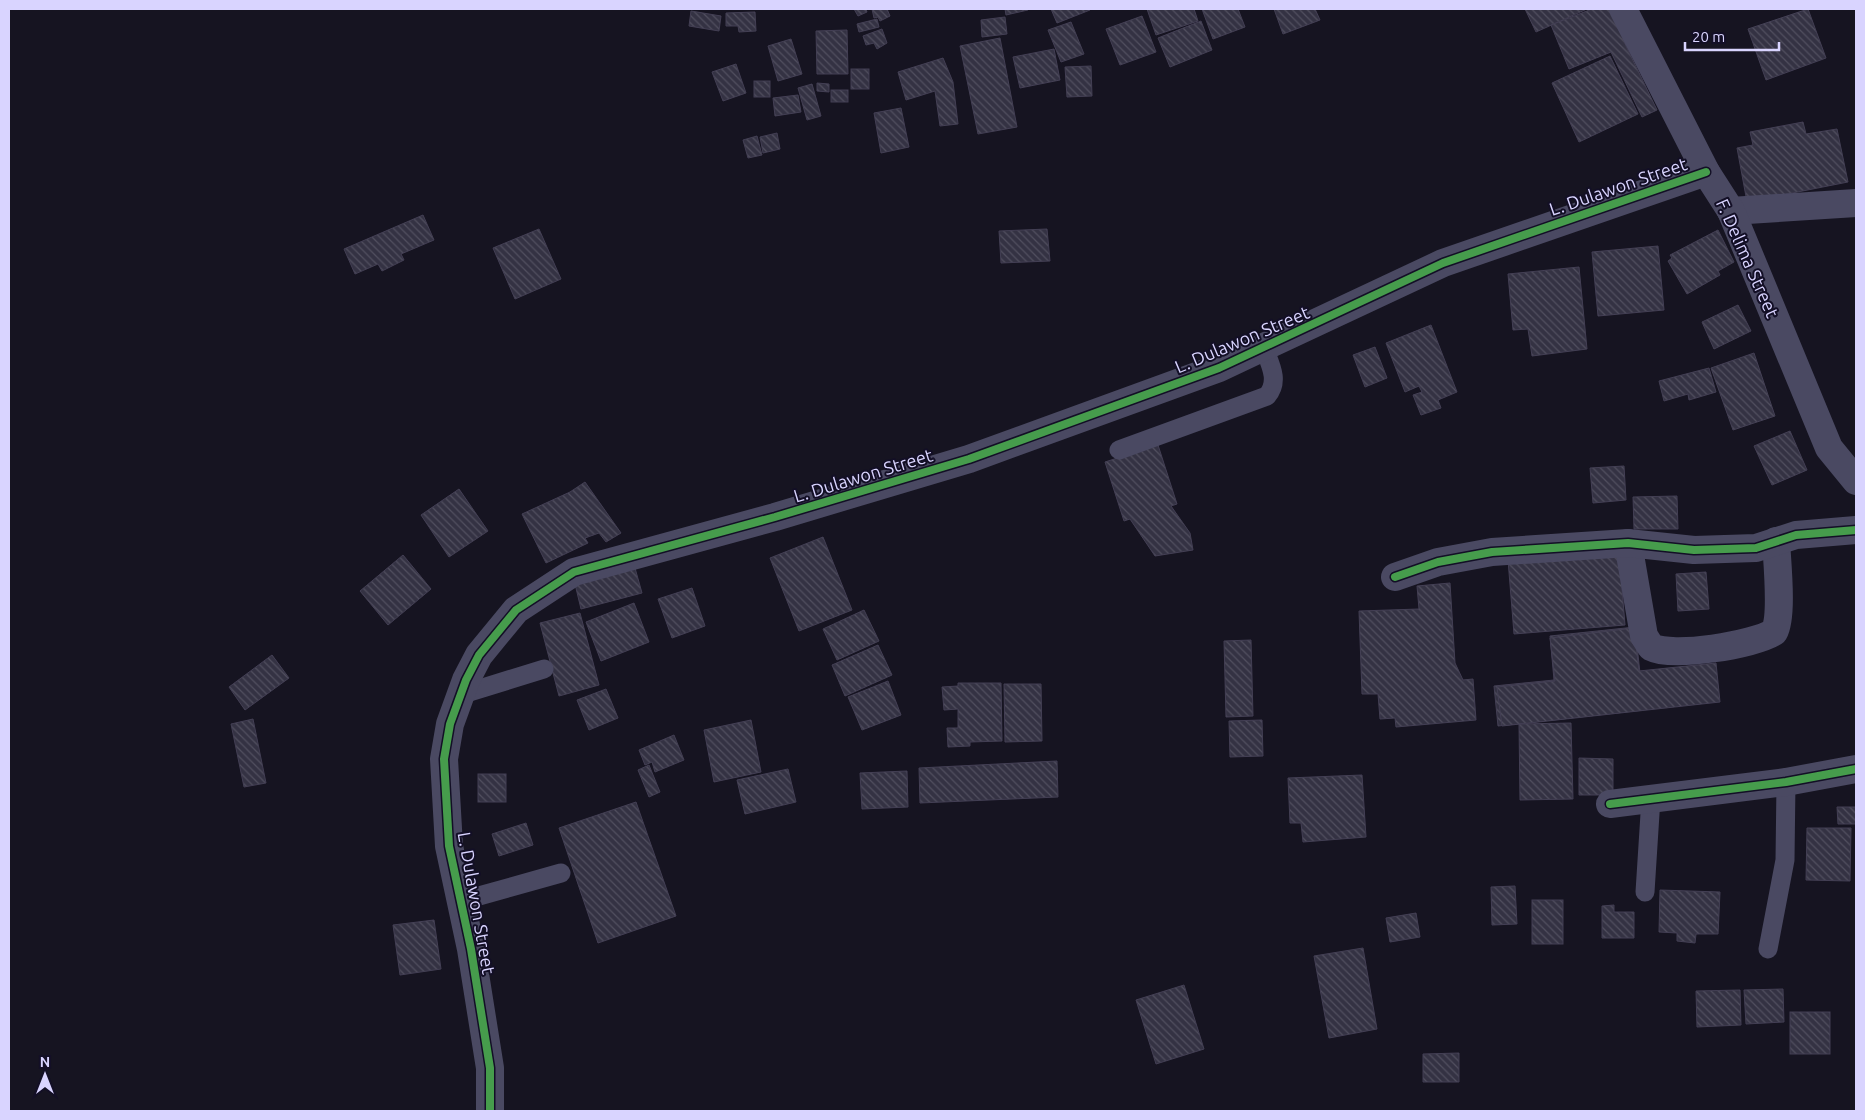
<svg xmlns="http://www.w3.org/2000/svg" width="1865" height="1120" font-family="Ubuntu,sans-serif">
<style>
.building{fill:url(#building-back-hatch);stroke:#433f54}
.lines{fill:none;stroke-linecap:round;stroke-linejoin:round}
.service{stroke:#4a4962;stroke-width:19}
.minor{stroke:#4a4962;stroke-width:28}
.tertiary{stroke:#4a4962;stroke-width:28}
.cycleway-casing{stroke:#130f26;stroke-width:11}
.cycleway{stroke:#469c4c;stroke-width:8}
.labels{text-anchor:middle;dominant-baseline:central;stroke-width:4;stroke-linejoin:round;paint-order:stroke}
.street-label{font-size:18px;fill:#d9d4ff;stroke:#130f26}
</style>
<defs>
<pattern id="building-back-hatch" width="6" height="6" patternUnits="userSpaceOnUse" patternTransform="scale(1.25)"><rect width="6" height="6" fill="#343243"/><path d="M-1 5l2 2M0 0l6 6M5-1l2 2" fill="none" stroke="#514f5f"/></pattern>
</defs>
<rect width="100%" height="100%" fill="#161421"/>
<g class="building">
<path d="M854,9H866L867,12L858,16Z"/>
<path d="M872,9H887L890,16L880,21L878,17L874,18Z"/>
<path d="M1005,9H1028V10L1006,15Z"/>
<path d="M1051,9H1089L1090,10L1057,23Z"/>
<path d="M1147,9H1194L1198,21L1156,35Z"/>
<path d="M1202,9H1238L1245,27L1213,39Z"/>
<path d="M1274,9H1315L1320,20L1283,34Z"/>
<path d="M1525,9H1587L1536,32Z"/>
<path d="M1592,9H1612L1626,46L1657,110L1642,117L1611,52L1569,69L1551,25Z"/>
<path d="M1808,9L1826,58L1766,80L1748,29Z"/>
<path d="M691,11L721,16L719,31L689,26Z"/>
<path d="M755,12L756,31L739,32L738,26H726V13Z"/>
<path d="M1142,16L1156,52L1120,65L1106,29Z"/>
<path d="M1005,17L1007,34L982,37L981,20Z"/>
<path d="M877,19L879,27L859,32L857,24Z"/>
<path d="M1201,21L1212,50L1170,67L1158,38Z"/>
<path d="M1071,22L1084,54L1061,62L1048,30Z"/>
<path d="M882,29L887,43L877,49L874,43L866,45L863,36Z"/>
<path d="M847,30L848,74H817L816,31Z"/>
<path d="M1000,38L1017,127L978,134L960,46Z"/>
<path d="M791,39L802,74L778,81L768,46Z"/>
<path d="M1054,49L1060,80L1020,88L1013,57Z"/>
<path d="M1610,56L1638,114L1579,142L1552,83Z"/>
<path d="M943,58L953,82L958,124L940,126L935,91L906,100L898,72Z"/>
<path d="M736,64L746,93L723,101L712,72Z"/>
<path d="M1091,66L1092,96L1067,97L1065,67Z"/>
<rect x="851" y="69" width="18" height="20"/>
<rect x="754" y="81" width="16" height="16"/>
<path d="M817,83L829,84V92L817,91Z"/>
<path d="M812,84L821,116L807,120L798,88Z"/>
<rect x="831" y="90" width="17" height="12"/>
<path d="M798,95L801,112L775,116L773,98Z"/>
<path d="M901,108L909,147L881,153L874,113Z"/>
<path d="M1803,122L1806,134L1837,129L1848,182L1747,202L1737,148L1753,145L1750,132Z"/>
<path d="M777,133L780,149L763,153L760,137Z"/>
<path d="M757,136L762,155L748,158L743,140Z"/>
<path d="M423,215L434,240L401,254L404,260L382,271L378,264L355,274L344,249Z"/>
<path d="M539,229L561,279L515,299L493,248Z"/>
<path d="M1047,229L1050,261L1001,263L999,231Z"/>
<path d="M1718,230L1734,262L1718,271L1720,275L1687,294L1668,261L1672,258L1670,255Z"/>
<path d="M1658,246L1664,310L1598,316L1592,252Z"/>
<path d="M1579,267L1587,349L1532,356L1528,329L1513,330L1508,274Z"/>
<path d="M1738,305L1751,331L1714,349L1702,322Z"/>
<path d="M1431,325L1457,392L1438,400L1441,408L1421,415L1413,395L1422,392L1419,386L1405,392L1386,343Z"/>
<path d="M1375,347L1387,378L1365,387L1353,355Z"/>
<path d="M1754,353L1775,416L1733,430L1711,368Z"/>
<path d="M1709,368L1716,392L1689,400L1688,394L1664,401L1659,381Z"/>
<path d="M1790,431L1807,470L1772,485L1754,446Z"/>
<path d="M1158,445L1177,504L1171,506L1190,533L1193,550L1155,556L1130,519L1124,521L1105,462Z"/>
<path d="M1624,466L1626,500L1593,503L1590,468Z"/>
<path d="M585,482L621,533L606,542L599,533L585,538L588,543L546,563L522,514L570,492Z"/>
<path d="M459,489L488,531L449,557L421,515Z"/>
<path d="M1677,496L1678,529H1634L1633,497Z"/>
<path d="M823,537L852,610L799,631L770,558Z"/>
<path d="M1619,552L1625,625L1514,634L1508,560Z"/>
<path d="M403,555L431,589L388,625L360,591Z"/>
<path d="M635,568L642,593L581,609L575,584Z"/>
<path d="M1706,572L1709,609L1678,611L1676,574Z"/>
<path d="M1450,583L1455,663L1463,680L1473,679L1476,720L1396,727L1395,718L1380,719L1378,694H1362L1359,611L1419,609L1417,586Z"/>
<path d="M692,588L705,626L672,638L658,599Z"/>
<path d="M634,603L649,642L601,661L586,622Z"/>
<path d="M864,610L879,641L837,660L823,629Z"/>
<path d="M580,613L599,685L559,696L540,623Z"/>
<path d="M1635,627L1644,710L1498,726L1494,686L1554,680L1550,636Z"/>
<path d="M1634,628L1639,671L1716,663L1720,702L1502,726L1497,687L1555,681L1550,638Z"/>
<path d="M1251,640L1253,716L1226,717L1224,641Z"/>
<path d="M878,645L892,675L845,696L832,665Z"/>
<path d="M272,655L289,678L245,710L229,687Z"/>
<path d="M888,681L901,715L862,730L848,697Z"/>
<path d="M958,683H1001L1002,741L970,742V746L948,747L947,728H958V709L944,710L942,687L958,686Z"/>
<path d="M1004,684H1041L1042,741L1005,742Z"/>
<path d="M606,689L618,718L589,730L577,700Z"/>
<path d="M253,719L266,783L244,787L231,724Z"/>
<path d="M751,720L761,772L714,782L704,730Z"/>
<path d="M1262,720L1263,756L1230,757L1229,721Z"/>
<path d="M1571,723L1573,799L1520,800L1519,724Z"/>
<path d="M674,735L684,760L655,772L652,762L645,765L639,750Z"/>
<path d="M1579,758L1613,759V795H1579Z"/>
<path d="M1057,761L1058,797L920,803L919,768Z"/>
<path d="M649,765L660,792L649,797L638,770Z"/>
<path d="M788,769L796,802L745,814L737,780Z"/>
<path d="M907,771L908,807L862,809L860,773Z"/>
<rect x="478" y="774" width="28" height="28"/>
<path d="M1362,775L1366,837L1303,842L1301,823H1290L1288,778Z"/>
<path d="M636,802L676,916L598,943L559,828Z"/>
<path d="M1837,807H1856V860V824H1838Z"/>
<path d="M526,823L533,845L499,856L492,834Z"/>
<path d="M1807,828H1851L1850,881L1806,880Z"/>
<path d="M1515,886L1517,924L1492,925L1491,887Z"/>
<path d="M1660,890L1720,892L1718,934H1696L1695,943L1677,941V933L1659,932Z"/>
<rect x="1532" y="900" width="31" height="44"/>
<path d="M1614,905V912H1634V938H1602V906Z"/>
<path d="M1416,913L1420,937L1390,942L1386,918Z"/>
<path d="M434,920L441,969L400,975L393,925Z"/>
<path d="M1363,948L1377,1029L1329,1038L1314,956Z"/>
<path d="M1184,985L1204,1049L1156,1064L1136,1000Z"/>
<path d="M1783,989L1784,1022L1746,1024L1744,990Z"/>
<path d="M1740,990L1741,1025L1697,1027L1696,991Z"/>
<rect x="1790" y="1012" width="40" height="42"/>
<path d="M1459,1053V1082H1423V1054Z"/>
</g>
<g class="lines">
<g class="service">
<path d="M1119,450L1267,396C1280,381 1270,364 1264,348"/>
<path d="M460,695L544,669"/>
<path d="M1645,892L1651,798"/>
<path d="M461,901L561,873"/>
<path d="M1768,949L1785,860L1786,782"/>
</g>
<g class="minor">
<path d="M1731,211L1856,203"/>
<path d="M1628,543L1644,636L1651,647C1672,658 1754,645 1774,632C1783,617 1777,561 1776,541"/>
<path d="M1395,577L1438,562L1492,552L1628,543L1694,550L1756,548L1796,535L1856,530"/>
<path d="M1610,804L1786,782L1856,769"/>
<path d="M490,1111V1068L471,949L449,846L444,759L450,724L466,680L479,655L516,610L574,572L775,517L969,459L1219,368L1443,263L1706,172"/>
</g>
<path class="tertiary" d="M1623,9L1706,172L1731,211L1829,448L1856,481"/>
<defs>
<g id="cycleway">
<path d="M1395,577L1438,562L1492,552L1628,543L1694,550L1756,548L1796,535L1856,530"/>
<path d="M1610,804L1786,782L1856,769"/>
<path d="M490,1111V1068L471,949L449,846L444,759L450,724L466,680L479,655L516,610L574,572L775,517L969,459L1219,368L1443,263L1706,172"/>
</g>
</defs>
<use href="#cycleway" class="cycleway-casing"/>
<use href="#cycleway" class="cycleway"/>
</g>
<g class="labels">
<g class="street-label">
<text transform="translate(1618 186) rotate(-19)">L. Dulawon Street</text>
<text transform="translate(1748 258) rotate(66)">F. Delima Street</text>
<text transform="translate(1242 339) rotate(-23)">L. Dulawon Street</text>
<text transform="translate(863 475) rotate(-17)">L. Dulawon Street</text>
<text transform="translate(477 903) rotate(80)">L. Dulawon Street</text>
</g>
</g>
<rect width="1865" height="1120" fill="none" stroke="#d9d4ff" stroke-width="20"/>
<g transform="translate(45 1075)" stroke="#130f26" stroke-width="4" paint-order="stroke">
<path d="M0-4L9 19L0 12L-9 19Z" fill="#d9d4ff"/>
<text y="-8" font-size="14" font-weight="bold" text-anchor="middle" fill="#d9d4ff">N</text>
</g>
<path d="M1685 42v8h94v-8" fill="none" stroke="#d9d4ff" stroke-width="2.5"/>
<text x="1692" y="42" font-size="15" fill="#d9d4ff" stroke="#130f26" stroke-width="4" paint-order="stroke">20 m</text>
</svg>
